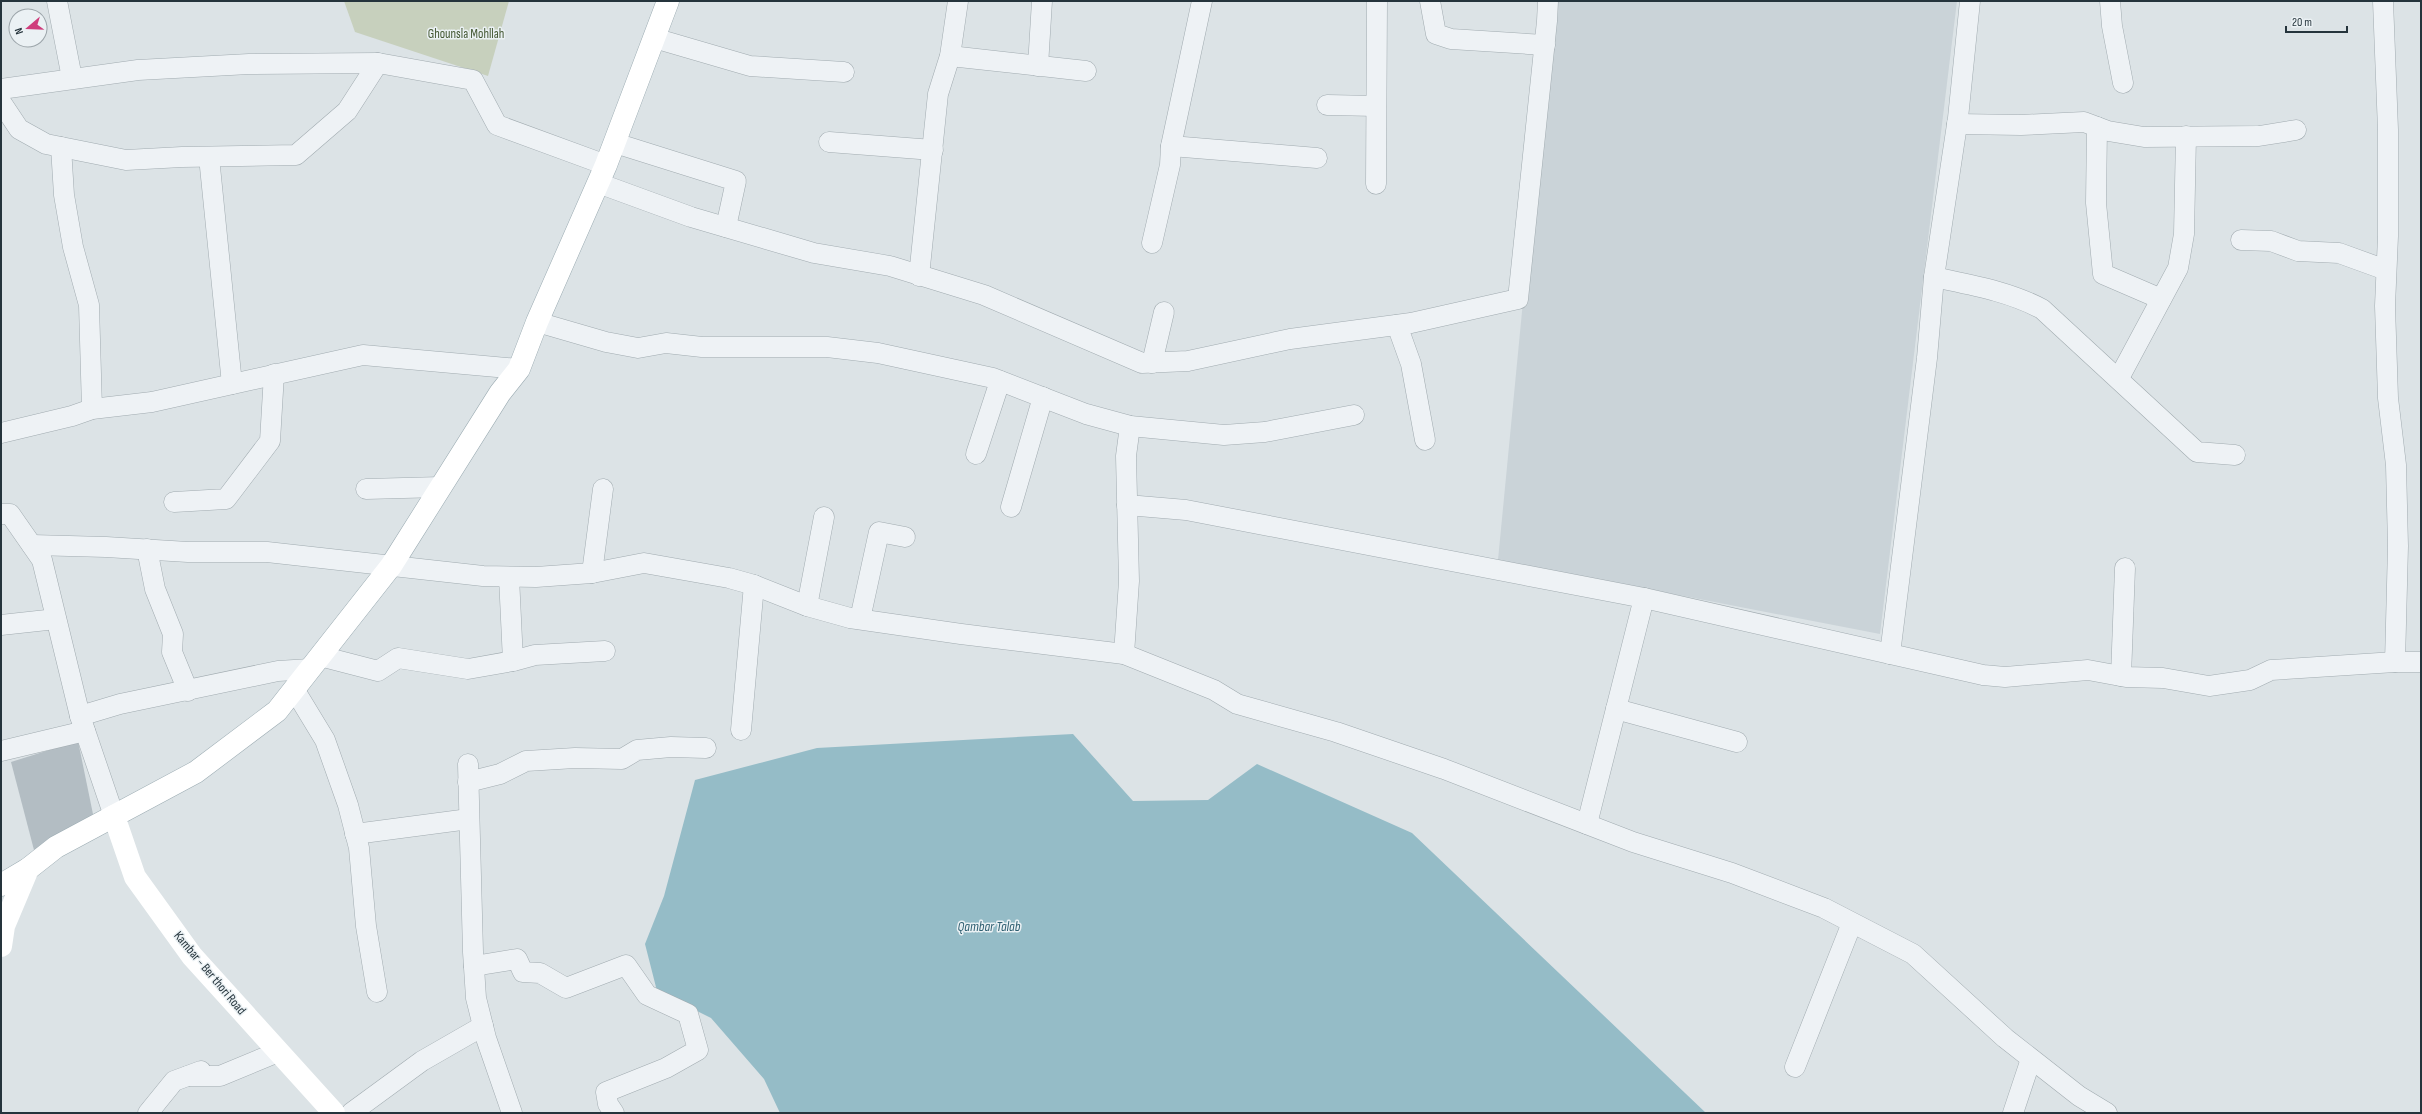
<svg xmlns="http://www.w3.org/2000/svg" width="2422" height="1114" font-family="'Sofia Sans Condensed',sans-serif">
<style>
.built{fill:#cad3d8}
.green{fill:#c7d0bd}
.water{fill:#95bcc7}
.building{fill:#b3bdc3}
.lines{fill:none;stroke-linecap:round;stroke-linejoin:round}
.street-casing{stroke:#a1abb0;stroke-width:21}
.primary-casing{stroke:#9babb2;stroke-width:23}
.street{stroke:#eef2f5;stroke-width:20}
.secondary{stroke:#fff;stroke-width:22}
.primary{stroke:#fff;stroke-width:22}
.labels{text-anchor:middle;dominant-baseline:central;stroke-width:3;stroke-linejoin:round;paint-order:stroke}
.park-label{font-size:13px;fill:#445833;stroke:#ebf1f4}
.street-label{font-size:13px;fill:#25343c;stroke:#ebf1f4}
.water-label{font-size:14px;font-style:italic;fill:#2f5f71;stroke:#ebf1f4}
</style>
<rect width="100%" height="100%" fill="#dce3e6"/>
<path class="built" d="M1552,1H1957L1880,634L1498,560Z"/>
<path class="green" d="M344,1H509L488,76L355,32Z"/>
<path class="water" d="M1073,734L1133,801L1208,800L1257,764L1412,833L1706,1113H780L764,1079L711,1018L657,991L645,944L664,896L695,780L817,748Z"/>
<path class="building" d="M78,741L94,819L34,850L11,762Z"/>
<g class="lines">
<defs>
<g id="street">
<path d="M57,1L72,78"/>
<path d="M1430,1L1436,34L1451,39L1545,45"/>
<path d="M2110,1L2112,26L2123,83"/>
<path d="M2383,1L2388,130V236L2385,306L2388,398L2396,465L2398,546L2395,662"/>
<path d="M654,38L750,66L844,72"/>
<path d="M950,56L1086,71"/>
<path d="M1038,66L1042,1"/>
<path d="M1,89L138,70L249,64L378,63L473,80L497,125L606,165"/>
<path d="M1,102L19,129L46,144L126,160L182,157L296,155L347,111L378,63"/>
<path d="M1327,105L1376,106"/>
<path d="M1957,124L2021,125L2084,122L2108,131L2144,137L2259,136L2296,130"/>
<path d="M2097,127L2096,203L2103,274L2161,299"/>
<path d="M829,142L933,150"/>
<path d="M615,143L736,181L726,227"/>
<path d="M1171,146L1317,158"/>
<path d="M61,147L64,195L73,247L89,305L92,409"/>
<path d="M209,157L232,384"/>
<path d="M598,183L691,217L814,253L890,266L984,295L1142,363L1188,361L1290,339L1411,323L1518,299L1547,21L1548,1"/>
<path d="M1376,184L1377,1"/>
<path d="M2241,240L2271,241L2298,251L2339,253L2386,270"/>
<path d="M1152,243L1170,165L1171,146L1202,1"/>
<path d="M919,276L938,94L950,56L958,1"/>
<path d="M1934,277C1971,285 2008,291 2042,309L2197,452L2235,455"/>
<path d="M537,322L606,342L638,348L666,343L702,347H827L878,353L993,378L1086,414L1130,426L1224,435L1265,432L1354,415"/>
<path d="M1397,325L1411,364L1425,440"/>
<path d="M1152,363L1164,312"/>
<path d="M2119,378L2178,268L2184,234L2186,136"/>
<path d="M1,433L72,416L92,409L152,402L363,355L519,369"/>
<path d="M976,454L1000,381"/>
<path d="M366,489L441,487"/>
<path d="M174,502L226,499L270,441L274,374"/>
<path d="M1127,505L1186,510L1644,598L1983,675L2005,677L2088,670L2126,677L2163,678L2209,686L2250,680L2271,670L2395,662H2421"/>
<path d="M1011,507L1043,397"/>
<path d="M1,514H10L42,560L80,716L114,816"/>
<path d="M32,545L106,547L188,552H267L483,576L536,577L592,573L644,563L729,578L754,585L807,606L850,618L961,634L1124,654L1214,690L1237,704L1336,732L1444,769L1633,842L1732,873L1824,908L1913,954L2005,1038L2079,1096L2107,1113"/>
<path d="M147,549L155,589L173,634L172,652L188,691"/>
<path d="M592,573L603,489"/>
<path d="M509,577L513,661"/>
<path d="M807,606L824,517"/>
<path d="M860,619L879,532L905,537"/>
<path d="M1,625L56,619"/>
<path d="M1124,654L1129,581L1126,456L1130,426"/>
<path d="M1890,654L1927,358L1934,277L1958,118L1970,1"/>
<path d="M320,656L378,671L398,658L468,669L513,661L535,655L605,651"/>
<path d="M2121,676L2125,568"/>
<path d="M294,689L325,740L348,805L359,848L366,926L377,992"/>
<path d="M1616,709L1737,742"/>
<path d="M80,716L120,704L278,671L310,669"/>
<path d="M741,730L754,585"/>
<path d="M1,751L85,731"/>
<path d="M468,764L473,952L476,998L486,1038L512,1113"/>
<path d="M468,782L500,774L526,761L575,758L622,759L637,750L671,747L706,748"/>
<path d="M1587,824L1644,598"/>
<path d="M355,834L469,819"/>
<path d="M474,966L517,959L523,972L540,973L566,988L626,965L647,995L688,1014L698,1050L666,1068L606,1092L608,1104L614,1113"/>
<path d="M1795,1067L1852,923"/>
<path d="M188,1076H220L278,1052"/>
<path d="M148,1113L174,1081L201,1071"/>
<path d="M351,1113L422,1061L483,1026"/>
<path d="M2013,1113L2031,1059"/>
</g>
<path id="primary" d="M1,885L28,869L56,847L196,772L277,711L391,566L500,393L519,369L537,322L606,165L668,1"/>
</defs>
<use href="#street" class="street-casing"/>
<use href="#primary" class="primary-casing"/>
<use href="#street" class="street"/>
<g class="secondary">
<path d="M114,816L135,877L192,956L334,1113"/>
<path d="M1,946L4,926L28,869"/>
</g>
<use href="#primary" class="primary"/>
</g>
<g class="labels">
<g class="park-label">
<text x="466" y="34">Ghounsla Mohllah</text>
</g>
<g class="street-label">
<text transform="translate(210 973) rotate(50)">Kambar - Ber thori Road</text>
</g>
<g class="water-label">
<text x="989" y="926">Qambar Talab</text>
</g>
</g>
<rect width="2422" height="1114" fill="none" stroke="#25343c" stroke-width="4"/>
<g transform="translate(28 28) rotate(251)"><circle r="19" fill="#ebf1f4" stroke="#9ca5aa"/>
<path d="M0-3L7 15L0 10L-7 15Z" fill="#cf3d7c"/>
<text y="-6" font-size="11" font-weight="bold" text-anchor="middle" fill="#25343c">N</text>
</g>
<path d="M2286 26v6h61v-6" fill="none" stroke="#25343c" stroke-width="2"/>
<text x="2292" y="26" font-size="12" fill="#25343c" stroke="#ebf1f4" stroke-width="3" paint-order="stroke">20 m</text>
</svg>
